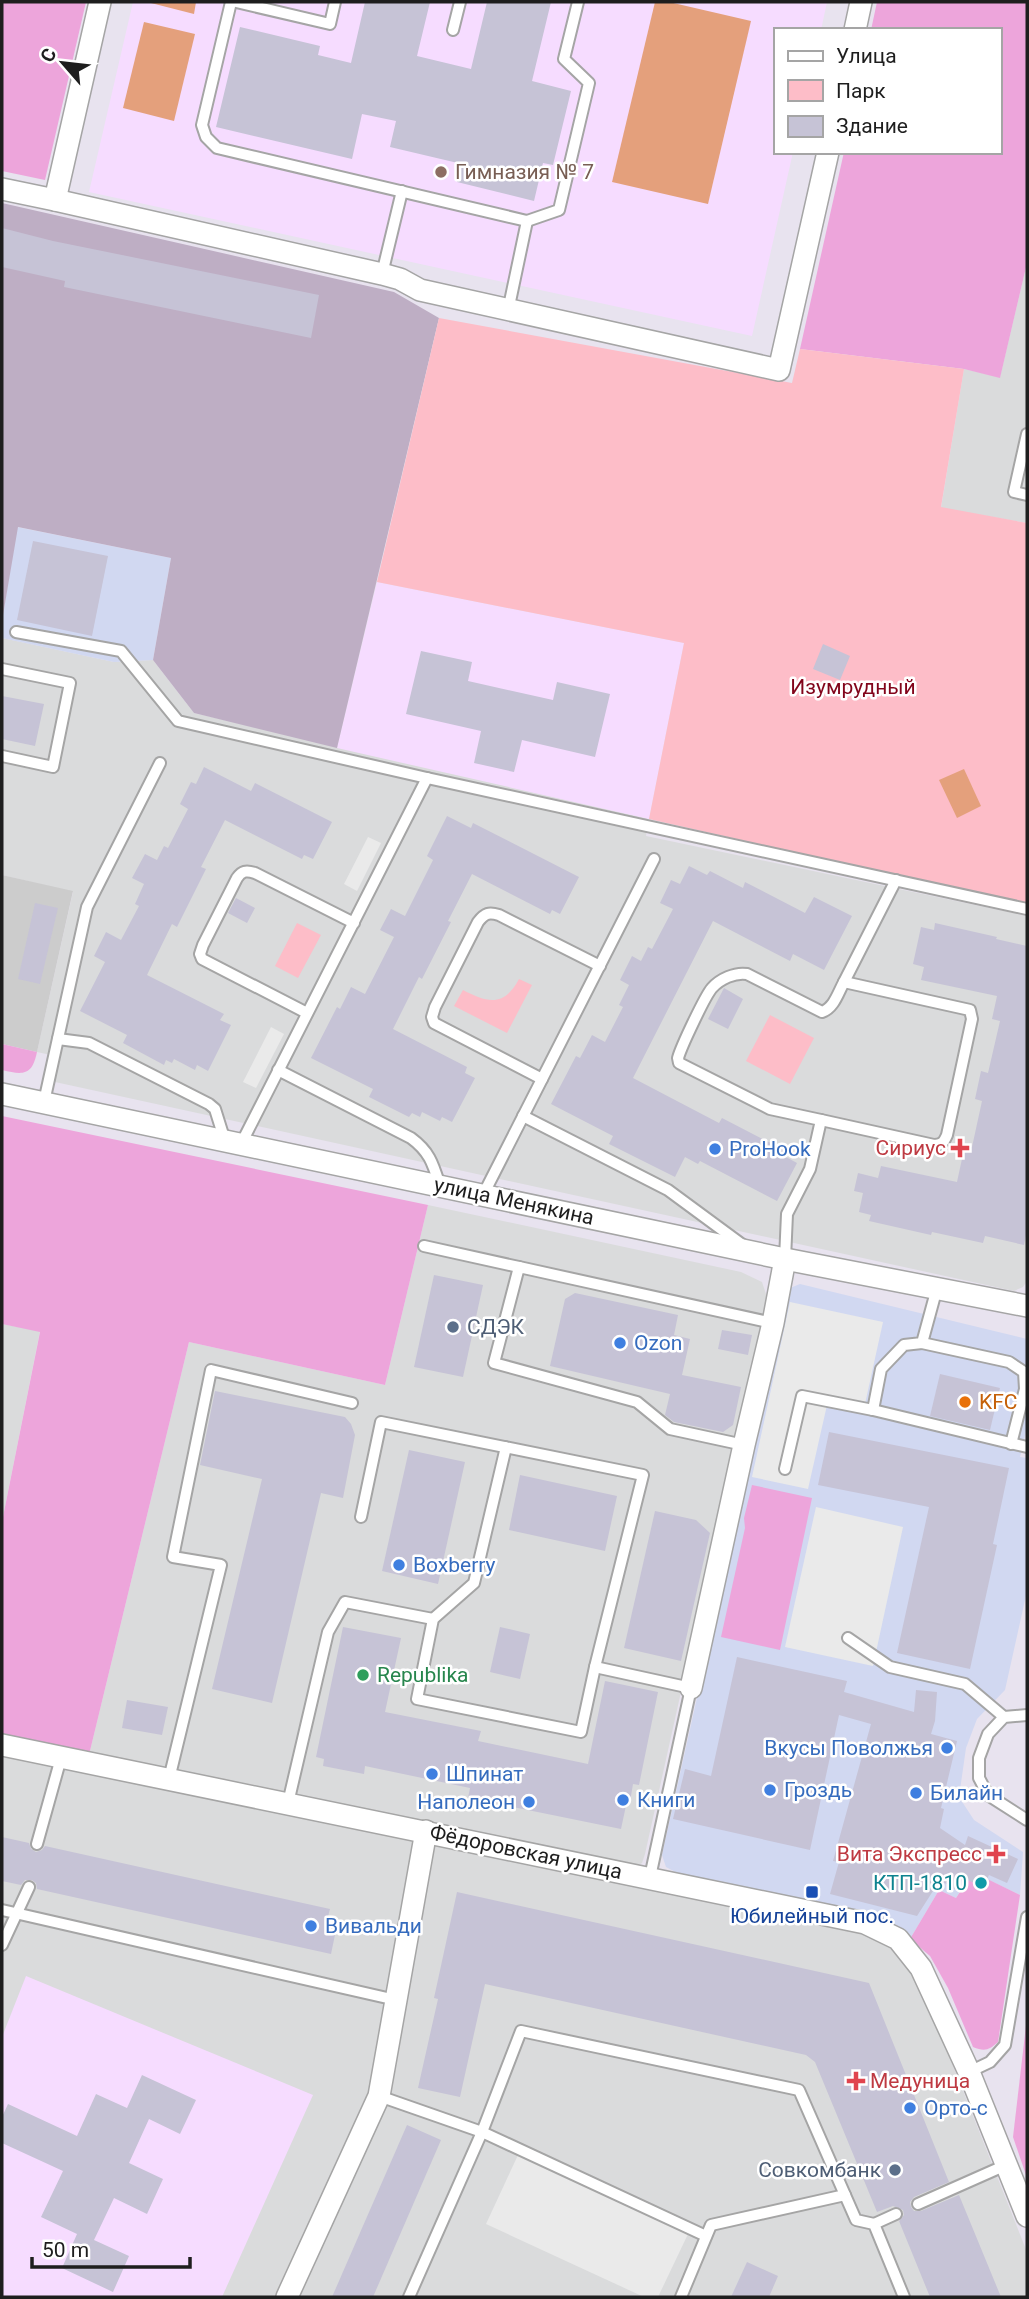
<svg xmlns="http://www.w3.org/2000/svg" width="1029" height="2299" font-family="Roboto,sans-serif">
<style>
.residential{fill:#dadbdc}
.commercial{fill:#d1d8f1}
.education{fill:#f6dcff}
.religious{fill:#ccc}
.construction{fill:#beaec4}
.grass{fill:#eda5db}
.park{fill:#fdbdc8}
.pitch{fill:#e4a07c}
.parking{fill:#eaeaea}
.building{fill:#c6c3d6}
.lines{fill:none;stroke-linecap:round;stroke-linejoin:round}
.lane-casing{stroke:#a5a5a5;stroke-width:14}
.street-casing{stroke:#a5a5a5;stroke-width:24}
.lane{stroke:#fff;stroke-width:10}
.street{stroke:#fff;stroke-width:21}
.education-dot{fill:#8d6e63;stroke:#fff;stroke-width:2.5}
.health-dot{fill:#e0444e;stroke:#fff;stroke-width:2.5}
.shop-dot{fill:#3f7fe0;stroke:#fff;stroke-width:2.5}
.service-dot{fill:#5c6f8a;stroke:#fff;stroke-width:2.5}
.food-dot{fill:#e8710a;stroke:#fff;stroke-width:2.5}
.leisure-dot{fill:#2e9e5b;stroke:#fff;stroke-width:2.5}
.culture-dot{fill:#0f9aa8;stroke:#fff;stroke-width:2.5}
.transit-dot{fill:#1a4fb4;stroke:#fff;stroke-width:2.5}
.labels{text-anchor:middle;dominant-baseline:central;stroke-width:5;stroke-linejoin:round;paint-order:stroke}
.education-label{font-size:21px;fill:#785e54;stroke:#fff;text-anchor:start}
.park-label{font-size:21px;fill:#82051b;stroke:#fff}
.health-label{font-size:21px;fill:#be3a42;stroke:#fff;text-anchor:end}
.shop-label{font-size:21px;fill:#366cbe;stroke:#fff;text-anchor:start}
.street-label{font-size:21px;fill:#1e1e1e;stroke:#fff}
.service-label{font-size:21px;fill:#4e5e75;stroke:#fff;text-anchor:start}
.food-label{font-size:21px;fill:#c56008;stroke:#fff;text-anchor:start}
.leisure-label{font-size:21px;fill:#27864d;stroke:#fff;text-anchor:start}
.culture-label{font-size:21px;fill:#0d838f;stroke:#fff;text-anchor:end}
.transit-label{font-size:21px;fill:#164399;stroke:#fff}
</style>
<rect width="100%" height="100%" fill="#e8e3ef"/>
<g class="residential">
<path d="M1027,263V523L941,508L964,369L1000,377Z"/>
<path d="M2,638L114,662L153,660L194,713L649,819L646,836L1027,916V1281L1023,1287L1014,1291L55,1082L60,1057L37,1052L73,892L2,875Z"/>
<path d="M428,1205L741,1272L762,1282L768,1300L645,1854L642,1863L635,1867L89,1755L189,1342L385,1385Z"/>
<path d="M2,1324L40,1331L2,1522Z"/>
<path d="M2,1756L407,1835L863,1931L893,1946L913,1971L927,2000L1027,2252V2297H2Z"/>
</g>
<g class="commercial">
<path d="M17,527L171,558L153,660L114,662L2,638V621Z"/>
<path d="M800,1284L1027,1339V1427L1020,1457L1027,1458V1591L1005,1690L977,1719L966,1748L959,1797L974,1820L1023,1852L1020,1895L972,1872L956,1898L939,1890L910,1939L679,1874L666,1867L662,1855L786,1298L790,1288Z"/>
</g>
<g class="education">
<path d="M133,2H827L821,30H775V152H793L752,336L89,192Z"/>
<path d="M377,582L684,643L649,819L337,748Z"/>
<path d="M26,1976L313,2095L222,2297H2V2037Z"/>
</g>
<path class="religious" d="M2,875L73,891L37,1052L2,1044Z"/>
<path class="construction" d="M2,203L394,292L439,318L337,748L194,713L153,660L171,558L18,527L2,621Z"/>
<g class="grass">
<path d="M2,2H86L45,180L2,171Z"/>
<path d="M877,2H1027V263L1000,378L964,369L800,349L844,152H999V30H871Z"/>
<path d="M2,1044L37,1052C32,1076 23,1075 2,1070Z"/>
<path d="M2,1116L428,1205L385,1385L189,1342L89,1755L2,1737V1522L40,1332L2,1324Z"/>
<path d="M752,1485L812,1498L780,1650L721,1637L745,1528L744,1518Z"/>
<path d="M973,1872L1020,1895L998,2042C989,2050 985,2052 973,2047L948,1988L930,1956L910,1939L939,1890L956,1898Z"/>
<path d="M1027,2017V2178L1013,2137Z"/>
</g>
<g class="park">
<path d="M439,318L792,383L800,349L964,369L941,507L1027,523V905L649,819L684,643L377,582Z"/>
<path d="M297,923L321,935L298,978L275,966Z"/>
<path d="M519,979L532,985L507,1033L454,1006L463,990C488,1003 504,1007 519,979Z"/>
<path d="M770,1015L814,1038L790,1084L746,1061Z"/>
</g>
<g class="pitch">
<path d="M147,2H196L194,14Z"/>
<path d="M655,2H669L751,21L708,204L612,182Z"/>
<path d="M144,22L195,34L174,121L123,108Z"/>
<path d="M964,769L981,806L957,818L939,780Z"/>
</g>
<g class="parking">
<path d="M368,837L381,843L357,891L344,884Z"/>
<path d="M271,1027L284,1034L256,1088L243,1082Z"/>
<path d="M790,1302L883,1322L863,1413L827,1405L808,1489L752,1477Z"/>
<path d="M816,1507L903,1527L873,1666L785,1647Z"/>
<path d="M518,2155L688,2234L658,2297H644L486,2224Z"/>
</g>
<g class="building">
<path d="M365,2H430L417,56L471,69L487,2H551L532,81L571,91L553,165L543,163L534,201L457,182L462,164L390,147L396,121L362,114L352,159L216,127L240,27L320,46L318,55L351,63Z"/>
<path d="M2,228L53,241L319,295L311,338L64,287L65,281L2,267Z"/>
<path d="M33,541L108,556L92,636L17,620Z"/>
<path d="M823,644L850,656L840,680L813,669Z"/>
<path d="M421,651L472,662L468,681L553,700L557,682L610,694L595,757L522,740L514,772L474,763L481,731L406,714Z"/>
<path d="M2,696L44,704L35,746L2,739Z"/>
<path d="M204,767L251,791L255,783L332,822L313,859L304,855L302,859L225,820L201,867L206,869L177,927L172,924L147,975L224,1014L220,1020L231,1025L208,1071L197,1065L195,1070L174,1059L172,1063L166,1060L164,1065L123,1043L127,1035L80,1011L105,962L94,956L106,932L121,940L139,906L135,904L144,884L132,878L145,854L157,860L164,846L168,848L188,809L180,804L191,782L196,784Z"/>
<path d="M447,816L471,828L473,823L579,877L560,914L552,910L550,914L472,874L448,921L451,922L422,979L419,977L393,1029L467,1067L465,1073L475,1078L452,1122L442,1117L440,1121L422,1112L420,1117L412,1113L409,1117L369,1097L373,1089L311,1058L337,1007L340,1009L351,987L365,994L394,937L380,930L391,909L405,916L433,860L427,856Z"/>
<path d="M689,866L707,875L710,871L743,888L745,882L805,913L814,897L852,916L824,970L793,954L790,961L713,921L633,1078L719,1123L722,1118L788,1152L786,1157L797,1163L777,1201L700,1161L698,1164L685,1157L675,1177L609,1144L613,1136L551,1104L576,1056L580,1058L592,1035L605,1042L623,1007L619,1005L629,985L620,980L632,956L641,961L648,947L652,949L673,909L660,903L671,880L680,884Z"/>
<path d="M236,898L255,908L247,923L228,913Z"/>
<path d="M35,903L58,908L40,984L18,979Z"/>
<path d="M935,923L997,937L996,939L1027,946V1230L1024,1245L985,1236L983,1243L932,1232L931,1235L869,1221L871,1215L859,1212L863,1193L854,1191L858,1173L878,1178L881,1166L957,1182L965,1145L972,1147L982,1101L975,1099L981,1071L988,1073L1000,1021L992,1019L997,996L921,980L924,967L913,964L921,927L934,930Z"/>
<path d="M724,988L743,999L728,1029L708,1019Z"/>
<path d="M434,1275L483,1285L463,1377L414,1367Z"/>
<path d="M575,1293L678,1315L674,1335L690,1339L682,1375L741,1387L733,1425L723,1432L674,1422L665,1415L670,1394L550,1366L565,1299Z"/>
<path d="M722,1330L752,1335L748,1355L718,1349Z"/>
<path d="M940,1374L1000,1388L990,1430L930,1416Z"/>
<path d="M215,1391L345,1417L351,1424L355,1435L343,1498L321,1493L272,1703L212,1689L262,1479L200,1465Z"/>
<path d="M829,1432L1009,1468L993,1544L997,1545L970,1669L897,1653L929,1507L818,1485Z"/>
<path d="M409,1450L465,1462L438,1584L382,1571Z"/>
<path d="M520,1475L617,1496L605,1551L509,1530Z"/>
<path d="M655,1511L696,1520L710,1533L681,1661L624,1648Z"/>
<path d="M343,1627L401,1638L385,1712L481,1731L478,1741L588,1764L605,1681L658,1692L639,1785L633,1784L630,1802L627,1801L621,1829L468,1798L470,1788L365,1766L364,1774L323,1766L324,1759L316,1757Z"/>
<path d="M500,1627L530,1634L520,1679L490,1672Z"/>
<path d="M737,1657L847,1681L844,1692L914,1712L916,1690L937,1692L935,1721L931,1734L957,1741L941,1808L944,1809L940,1828L965,1845L968,1836L1018,1859L1007,1883L989,1875L983,1887L963,1878L956,1890L940,1880L917,1916L830,1894L839,1862L833,1861L871,1724L839,1715L810,1850L673,1819L685,1769L711,1776Z"/>
<path d="M127,1700L168,1707L162,1735L122,1728Z"/>
<path d="M2,1837L29,1843L31,1849L36,1852L42,1850L45,1846L330,1909L325,1928L336,1930L331,1954L37,1889L36,1883L32,1880H25L21,1885L2,1881Z"/>
<path d="M457,1892L869,1983L949,2182L914,2197L910,2202L911,2207L914,2211H921L959,2195L1001,2297H930L899,2221L904,2215L903,2210L893,2206L877,2212L815,2062L806,2055L485,1984L460,2097L418,2088L438,1999L434,1998Z"/>
<path d="M142,2075L196,2100L180,2134L149,2119L129,2163L163,2179L147,2214L114,2198L94,2240L129,2256L113,2292L62,2268L77,2234L41,2217L63,2171L2,2143V2117L8,2104L77,2136L96,2094L127,2108Z"/>
<path d="M407,2125L441,2140L373,2297H332Z"/>
<path d="M747,2262L778,2276L769,2297H731Z"/>
</g>
<g class="lines">
<defs>
<g id="lane">
<path d="M231,2L202,125L206,137L217,148L527,221L559,210L589,83L564,59L578,2"/>
<path d="M236,2L330,24L335,2"/>
<path d="M453,30L460,2"/>
<path d="M382,274L402,191"/>
<path d="M508,311L527,221"/>
<path d="M1027,434L1014,492L1027,495"/>
<path d="M16,632L121,651L178,721L427,778L1027,909"/>
<path d="M2,669L70,683L53,767L2,756"/>
<path d="M307,1013L202,959L200,954L203,945L237,878C242,871 246,870 255,873L354,923"/>
<path d="M58,1039L89,1043L209,1104L215,1109L225,1141"/>
<path d="M278,1070L411,1138C430,1152 433,1164 440,1186"/>
<path d="M542,1079L434,1023L432,1017L435,1007L478,922C485,913 489,912 499,915L600,966"/>
<path d="M44,1102L87,907L160,763"/>
<path d="M523,1116L668,1190L744,1246"/>
<path d="M821,1120L934,1145C942,1145 944,1142 947,1135L972,1019L970,1010L844,982L896,880"/>
<path d="M241,1144L427,778"/>
<path d="M483,1195L654,859"/>
<path d="M424,1246L519,1267"/>
<path d="M785,1259L787,1214L810,1169L821,1120L770,1109L683,1065L679,1063L678,1058C681,1047 705,996 712,988C720,979 735,972 747,974L822,1012C834,1008 838,993 844,982"/>
<path d="M922,1343L1009,1362L1024,1372L1025,1389L1011,1444"/>
<path d="M873,1410L881,1369L904,1345L922,1343L937,1288"/>
<path d="M744,1445L670,1429L637,1402L494,1363L519,1267L773,1323"/>
<path d="M785,1469L802,1396L873,1410L1027,1447"/>
<path d="M361,1517L381,1422L643,1475L595,1667L581,1732L417,1699L433,1619L474,1583L506,1447"/>
<path d="M848,1638L890,1667L965,1684L1004,1717"/>
<path d="M595,1667L691,1688L650,1877"/>
<path d="M1027,1715L1004,1717L988,1734L979,1758V1778L988,1795L1027,1820"/>
<path d="M169,1779L221,1565L173,1557L211,1370L352,1403"/>
<path d="M288,1803L328,1632L345,1602L433,1619"/>
<path d="M37,1844L61,1758"/>
<path d="M2,1910L396,2000"/>
<path d="M2,1945L29,1887"/>
<path d="M969,2072L990,2062L1005,2045L1027,1917"/>
<path d="M379,2096L482,2132L706,2236"/>
<path d="M845,2195L856,2220L874,2224L904,2297"/>
<path d="M918,2204L1006,2165"/>
<path d="M874,2224L896,2214"/>
<path d="M409,2297L482,2132L521,2031L799,2090L845,2195L711,2225L681,2297"/>
</g>
<g id="street">
<path d="M855,30L861,2"/>
<path d="M2,189L55,200L100,2"/>
<path d="M55,200L382,274L400,279L420,290L779,370L828,152"/>
<path d="M2,1094L785,1259L1027,1306"/>
<path d="M691,1688L744,1445L773,1323L785,1259"/>
<path d="M2,1745L865,1923L898,1939L921,1968L969,2072L1027,2216"/>
<path d="M287,2297L379,2096L426,1831"/>
</g>
</defs>
<use href="#lane" class="lane-casing"/>
<use href="#street" class="street-casing"/>
<use href="#lane" class="lane"/>
<use href="#street" class="street"/>
</g>
<circle class="education-dot" cx="441" cy="172" r="7"/>
<g class="health-dot">
<path d="M956.5 1137.5h7v7h7v7h-7v7h-7v-7h-7v-7h7z"/>
<path d="M992.5 1843.5h7v7h7v7h-7v7h-7v-7h-7v-7h7z"/>
<path d="M852.5 2070.5h7v7h7v7h-7v7h-7v-7h-7v-7h7z"/>
</g>
<g class="shop-dot">
<circle cx="715" cy="1149" r="7"/>
<circle cx="620" cy="1343" r="7"/>
<circle cx="399" cy="1565" r="7"/>
<circle cx="947" cy="1748" r="7"/>
<circle cx="432" cy="1774" r="7"/>
<circle cx="770" cy="1790" r="7"/>
<circle cx="916" cy="1793" r="7"/>
<circle cx="623" cy="1800" r="7"/>
<circle cx="529" cy="1802" r="7"/>
<circle cx="311" cy="1926" r="7"/>
<circle cx="910" cy="2108" r="7"/>
</g>
<g class="service-dot">
<circle cx="453" cy="1327" r="7"/>
<circle cx="895" cy="2170" r="7"/>
</g>
<circle class="food-dot" cx="965" cy="1402" r="7"/>
<circle class="leisure-dot" cx="363" cy="1675" r="7"/>
<circle class="culture-dot" cx="981" cy="1883" r="7"/>
<rect class="transit-dot" x="805" y="1885" width="14" height="14" rx="3.5"/>
<g class="labels">
<g class="education-label">
<text x="455" y="172">Гимназия № 7</text>
</g>
<g class="park-label">
<text x="853" y="687">Изумрудный</text>
</g>
<g class="health-label">
<text x="946" y="1148">Сириус</text>
<text x="982" y="1854">Вита Экспресс</text>
<text x="870" y="2081" text-anchor="start">Медуница</text>
</g>
<g class="shop-label">
<text x="729" y="1149">ProHook</text>
<text x="634" y="1343">Ozon</text>
<text x="413" y="1565">Boxberry</text>
<text x="933" y="1748" text-anchor="end">Вкусы Поволжья</text>
<text x="446" y="1774">Шпинат</text>
<text x="784" y="1790">Гроздь</text>
<text x="930" y="1793">Билайн</text>
<text x="637" y="1800">Книги</text>
<text x="515" y="1802" text-anchor="end">Наполеон</text>
<text x="325" y="1926">Вивальди</text>
<text x="924" y="2108">Орто-с</text>
</g>
<g class="street-label">
<text transform="translate(514 1201) rotate(12)">улица Менякина</text>
<text transform="translate(526 1852) rotate(12)">Фёдоровская улица</text>
</g>
<g class="service-label">
<text x="467" y="1327">СДЭК</text>
<text x="881" y="2170" text-anchor="end">Совкомбанк</text>
</g>
<g class="food-label">
<text x="979" y="1402">KFC</text>
</g>
<g class="leisure-label">
<text x="377" y="1675">Republika</text>
</g>
<g class="culture-label">
<text x="967" y="1883">КТП-1810</text>
</g>
<g class="transit-label">
<text x="812" y="1916">Юбилейный пос.</text>
</g>
</g>
<rect width="1029" height="2299" fill="none" stroke="#1e1e1e" stroke-width="7"/>
<rect x="774" y="28" width="228" height="126" fill="#ffffff" stroke="#a5a5a5" stroke-width="2"/>
<rect x="788" y="51" width="35" height="10" fill="#ffffff" stroke="#a5a5a5" stroke-width="2"/>
<text x="836" y="63" font-size="21" fill="#1e1e1e">Улица</text>
<rect x="788" y="80" width="35" height="21" fill="#fdbdc8" stroke="#a5a5a5" stroke-width="2"/>
<text x="836" y="98" font-size="21" fill="#1e1e1e">Парк</text>
<rect x="788" y="116" width="35" height="21" fill="#c6c3d6" stroke="#a5a5a5" stroke-width="2"/>
<text x="836" y="133" font-size="21" fill="#1e1e1e">Здание</text>
<g transform="translate(63 63) rotate(298)" stroke="#ffffff" stroke-width="5" paint-order="stroke">
<path d="M0-5L12 26L0 18L-12 26Z" fill="#1e1e1e"/>
<text y="-10" font-size="19" font-weight="bold" text-anchor="middle" fill="#1e1e1e">С</text>
</g>
<path d="M32 2257v10h158v-10" fill="none" stroke="#1e1e1e" stroke-width="3.5"/>
<text x="42" y="2257" font-size="21" fill="#1e1e1e" stroke="#ffffff" stroke-width="5" paint-order="stroke">50 m</text>
</svg>
